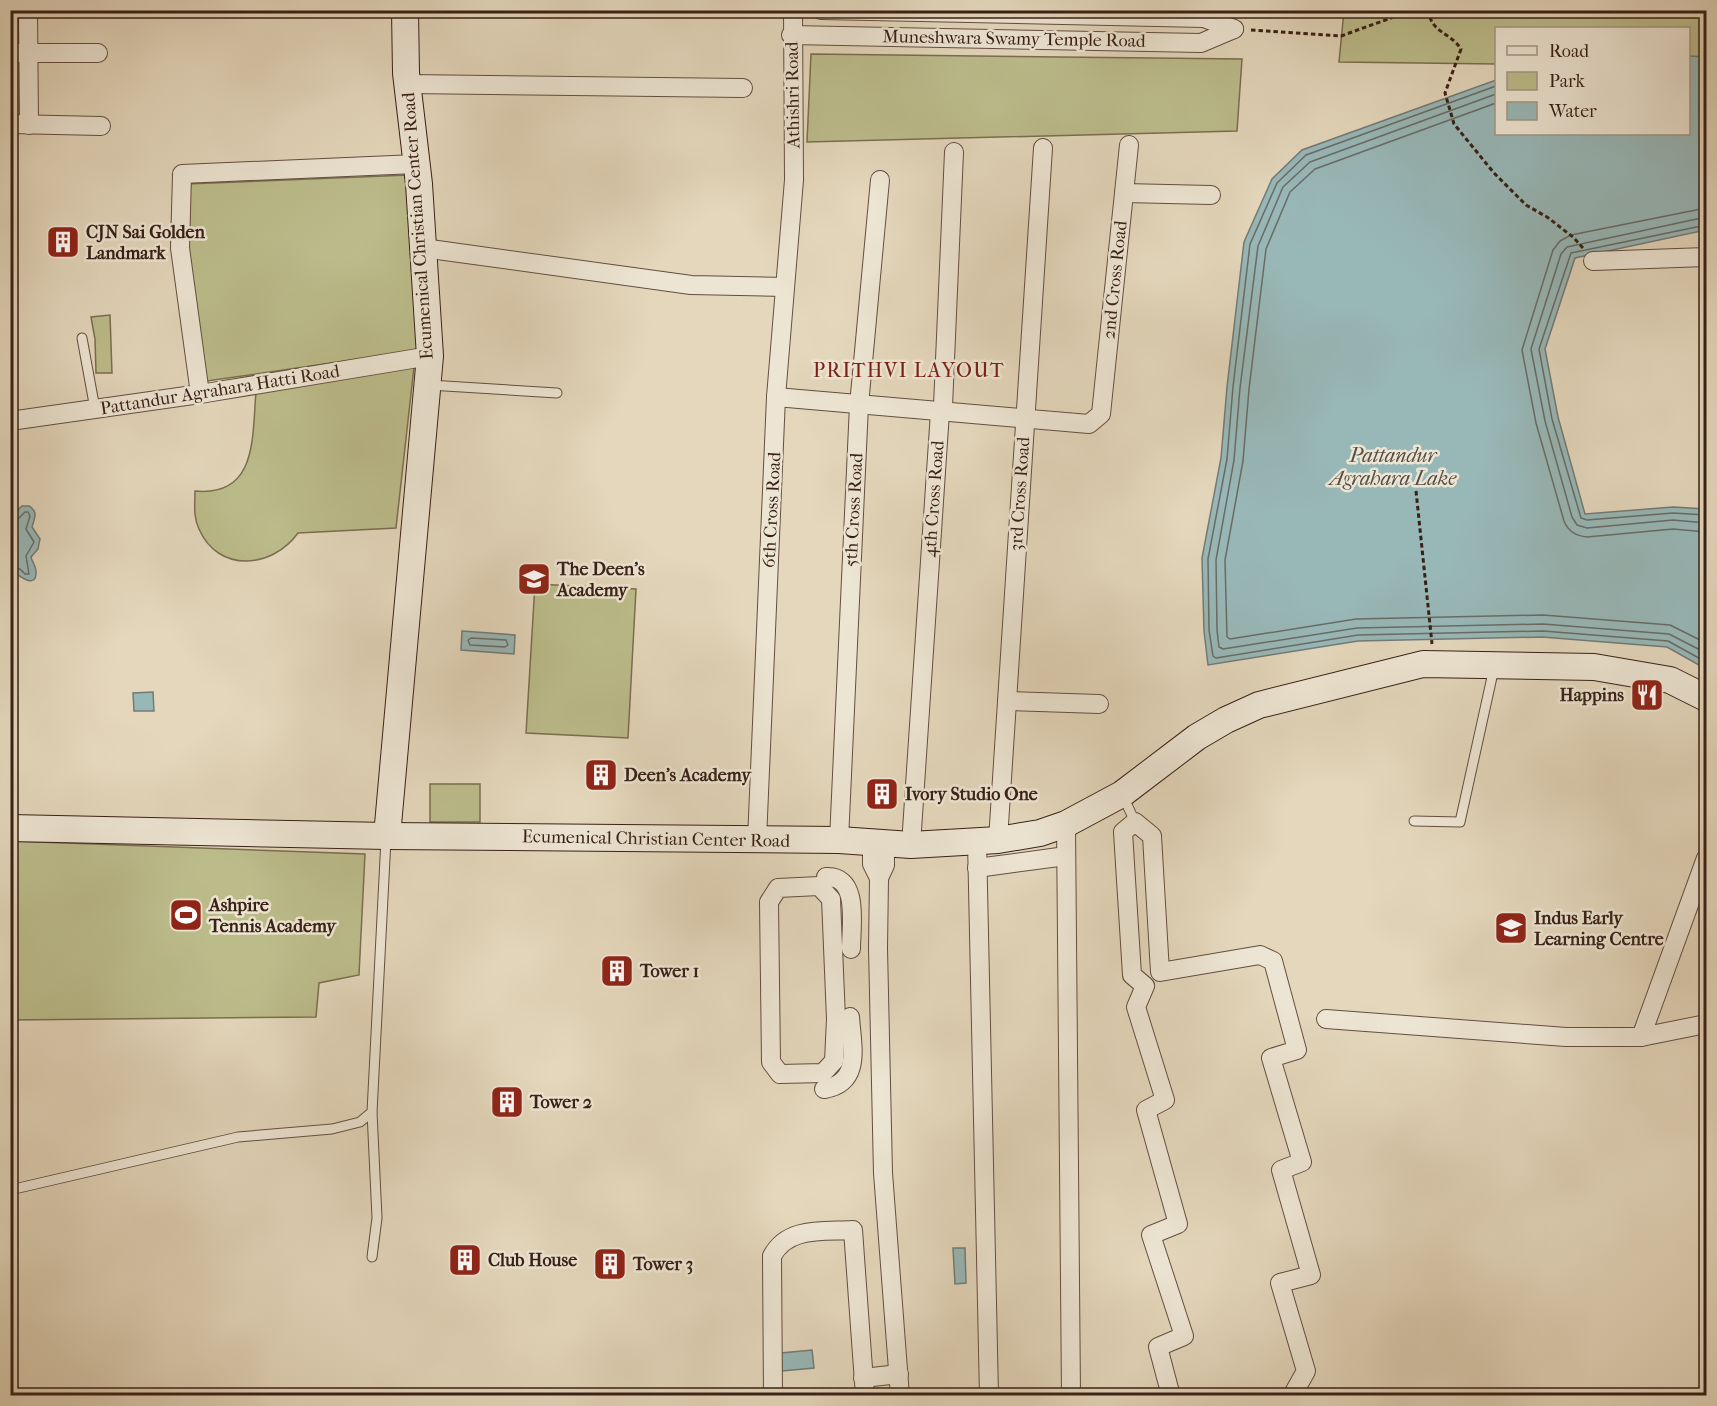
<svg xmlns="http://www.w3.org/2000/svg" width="1717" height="1406" font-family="'IM FELL French Canon',serif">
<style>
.green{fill:#bcbc8b;stroke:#7a6e50;stroke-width:1.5}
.water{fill:#98b8b8;stroke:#727b77;stroke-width:1.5}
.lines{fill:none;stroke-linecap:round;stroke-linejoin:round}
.shore{stroke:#686c67;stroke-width:1.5}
.lane-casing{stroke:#634e40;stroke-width:11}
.street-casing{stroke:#634e40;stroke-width:20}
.secondary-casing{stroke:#382016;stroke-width:28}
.path{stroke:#382016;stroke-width:3;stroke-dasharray:4.5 3;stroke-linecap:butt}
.lane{stroke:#ede5d3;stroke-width:9}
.street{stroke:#ede5d3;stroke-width:18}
.secondary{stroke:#ede5d3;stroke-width:26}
.labels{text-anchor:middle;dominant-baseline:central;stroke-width:5;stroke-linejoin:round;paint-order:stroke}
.street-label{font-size:18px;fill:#382016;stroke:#ede5d3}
.poi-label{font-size:18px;font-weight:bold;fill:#382016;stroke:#ede5d3;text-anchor:start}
.neighbourhood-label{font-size:20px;letter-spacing:1.5px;fill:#7a1f14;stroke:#ede5d3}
.water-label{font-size:20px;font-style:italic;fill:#554e47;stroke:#ede5d3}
</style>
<rect width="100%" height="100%" fill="#e4d7bc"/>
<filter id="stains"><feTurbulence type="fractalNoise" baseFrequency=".00333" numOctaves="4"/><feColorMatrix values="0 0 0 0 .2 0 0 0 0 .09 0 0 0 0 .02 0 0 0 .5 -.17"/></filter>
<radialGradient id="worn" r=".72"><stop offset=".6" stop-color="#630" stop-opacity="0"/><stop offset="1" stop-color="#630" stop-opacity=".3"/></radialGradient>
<g class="green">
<path d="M1344,11H1706V67L1689,66L1688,28H1496V64L1339,62Z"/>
<path d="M811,54L1242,59L1237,131L807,142Z"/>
<path d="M409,175L421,350L207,381L186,250V184Z"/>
<path d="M110,315L112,373H96L95,339L91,317Z"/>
<path d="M414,367L396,528L298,533C272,569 218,573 199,529C193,517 195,504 195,491C258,497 252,436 256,392Z"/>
<path d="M535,584L636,589L628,738L526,733Z"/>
<rect x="430" y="784" width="50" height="38"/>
<path d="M11,841L365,854L359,975L319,983L316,1017L11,1020Z"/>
</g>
<g class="water">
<path d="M1689,56L1706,57V230L1575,258L1545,349L1558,417L1585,514L1673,507L1706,509V669L1667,647L1542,637L1358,641L1208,665L1204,631L1202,558L1221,458L1227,387L1244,242L1272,179L1302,150L1496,80V134H1688Z"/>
<path d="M22,506H29C39,512 34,519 32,527L40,539L38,549L31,557C32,562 36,566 36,571C37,592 16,573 11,570V516Z"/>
<path d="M462,631L515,635L514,654L461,650Z"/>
<path d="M153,692L154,711H134L133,693Z"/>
<path d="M953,1248H965L966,1283L955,1284Z"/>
<path d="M812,1350L814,1368L782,1371L781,1353Z"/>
</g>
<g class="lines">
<g class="shore">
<path d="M1496,86L1306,155L1277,183L1250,244L1233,387L1227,459L1208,559L1209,630L1213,656L1216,658L1358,635L1543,631L1668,641L1706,662"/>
<path d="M1496,94L1310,162L1283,187L1258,246L1240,388L1234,460L1216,560L1217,630L1219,647L1223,649L1357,628L1543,624L1669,634L1706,653"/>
<path d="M1496,103L1315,169L1290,192L1266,249L1249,389L1243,461L1225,560L1227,637L1230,639L1356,619L1543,615L1670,625L1706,643"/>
<path d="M1706,208L1571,235L1560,241L1553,250L1522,350L1536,423L1564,521C1568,531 1576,536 1587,537L1673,529L1706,532"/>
<path d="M1706,217L1567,247L1561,254L1531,349L1545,421L1572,517L1577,525L1587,528L1673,520L1706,523"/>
<path d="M1706,225L1571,253L1539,349L1552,419L1581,518L1587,520L1673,513L1706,515"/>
<path d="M10,521L17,520L25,512H28L30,516L26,529L34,542L26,556L29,574H25L20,569L10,566"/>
<path d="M471,638L506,640L508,645L505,647L470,645L468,640Z"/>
</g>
<defs>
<g id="lane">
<path d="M82,338L95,409"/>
<path d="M429,385L557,393"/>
<path d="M1123,796L1135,822"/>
<path d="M1414,821L1460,822L1494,668"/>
<path d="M372,1112L377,1218L372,1257"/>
<path d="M10,1190L238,1137L332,1129L360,1122L372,1112L386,839"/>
</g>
<g id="street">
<path d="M28,10L29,125"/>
<path d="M821,10L1204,18L1234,29"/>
<path d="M791,35L1201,43L1234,29"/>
<path d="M10,53H98"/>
<path d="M408,84L743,88"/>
<path d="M10,124L101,126"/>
<path d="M1124,193L1211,195"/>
<path d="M423,248L691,285L785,287"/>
<path d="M1593,261L1706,257"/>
<path d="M200,394L180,248L182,174L416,164"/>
<path d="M776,397L1089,424L1101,414L1129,145"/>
<path d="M10,421L200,394L430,356"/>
<path d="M1007,701L1099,704"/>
<path d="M1066,824L1071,1396"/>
<path d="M757,840L776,397L794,180L793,10"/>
<path d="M839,840L859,405L880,180"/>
<path d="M998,840L1043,148"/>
<path d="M977,841L989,1396"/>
<path d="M872,844V864L879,878L885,865V844"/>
<path d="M911,845L940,412L943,406L954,152"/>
<path d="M977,868L1066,856"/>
<path d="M826,877C860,875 851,926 851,949"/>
<path d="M879,878L878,948L883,1173L900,1396"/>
<path d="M819,886L831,899L836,1019L834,1061L823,1073L780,1074L771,1062L769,902L778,888Z"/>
<path d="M1326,1019L1566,1037H1641L1706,1024"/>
<path d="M1641,1037L1706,858"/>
<path d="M824,1089C862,1083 852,1046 850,1017"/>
<path d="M863,1378L899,1374"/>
<path d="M773,1396L772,1256C788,1226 824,1232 853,1230L865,1396"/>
<path d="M1171,1396L1158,1347L1184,1336L1151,1235L1178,1224L1146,1110L1165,1100L1136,1007L1145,986L1132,975L1123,832L1135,822L1152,836L1160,972L1260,955L1273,961L1297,1050L1271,1058L1302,1162L1281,1170L1311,1275L1280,1283L1306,1371L1292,1396"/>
</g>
<g id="secondary">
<path d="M10,828L387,836L839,840L911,845L998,840L1040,833L1066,824L1122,794L1197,737L1226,720L1259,705L1423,664L1594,667L1670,680L1706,698"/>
<path d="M387,836L430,356L419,184L406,73L405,10"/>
</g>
</defs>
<use href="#lane" class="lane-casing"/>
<use href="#street" class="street-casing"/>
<use href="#secondary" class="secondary-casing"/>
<g class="path">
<path d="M1428,10C1432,34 1449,31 1461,49L1445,93L1454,124L1494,173L1526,205L1547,217L1573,237L1583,248"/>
<path d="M1251,30L1341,36L1391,18L1399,10"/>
<path d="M1416,491L1432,644"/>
</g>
<use href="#lane" class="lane"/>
<use href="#street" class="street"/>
<use href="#secondary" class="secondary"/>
</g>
<defs>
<symbol id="building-square" viewBox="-11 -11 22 22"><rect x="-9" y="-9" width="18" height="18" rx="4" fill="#8f2418" stroke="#ede5d3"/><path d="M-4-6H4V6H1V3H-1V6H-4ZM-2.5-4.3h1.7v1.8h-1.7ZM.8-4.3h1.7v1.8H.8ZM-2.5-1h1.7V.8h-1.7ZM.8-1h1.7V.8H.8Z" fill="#fff"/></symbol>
<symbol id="school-square" viewBox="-11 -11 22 22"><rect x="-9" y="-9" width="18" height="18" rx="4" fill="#8f2418" stroke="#ede5d3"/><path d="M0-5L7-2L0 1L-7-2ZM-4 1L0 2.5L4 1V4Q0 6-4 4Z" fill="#fff"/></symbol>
<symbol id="restaurant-square" viewBox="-11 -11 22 22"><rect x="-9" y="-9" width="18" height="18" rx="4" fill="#8f2418" stroke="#ede5d3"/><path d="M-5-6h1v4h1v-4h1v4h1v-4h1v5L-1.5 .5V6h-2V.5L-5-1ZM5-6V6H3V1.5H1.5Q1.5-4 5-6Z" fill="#fff"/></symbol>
<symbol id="stadium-square" viewBox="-11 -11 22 22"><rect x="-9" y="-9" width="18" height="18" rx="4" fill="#8f2418" stroke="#ede5d3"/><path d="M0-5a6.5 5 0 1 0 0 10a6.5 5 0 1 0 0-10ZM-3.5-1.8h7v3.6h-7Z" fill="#fff"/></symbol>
</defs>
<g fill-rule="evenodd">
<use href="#building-square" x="44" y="223" width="38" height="38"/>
<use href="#school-square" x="515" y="560" width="38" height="38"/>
<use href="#restaurant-square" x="1628" y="676" width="38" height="38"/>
<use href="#building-square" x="582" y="756" width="38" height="38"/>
<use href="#building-square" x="863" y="775" width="38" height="38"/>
<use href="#stadium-square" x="167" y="896" width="38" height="38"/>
<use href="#school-square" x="1492" y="909" width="38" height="38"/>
<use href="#building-square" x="598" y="952" width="38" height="38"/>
<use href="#building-square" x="488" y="1083" width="38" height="38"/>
<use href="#building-square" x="446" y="1241" width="38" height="38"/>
<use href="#building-square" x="591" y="1245" width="38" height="38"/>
</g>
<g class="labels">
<g class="street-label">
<text transform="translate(1014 39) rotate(1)">Muneshwara Swamy Temple Road</text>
<text transform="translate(793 95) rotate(-91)">Athishri Road</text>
<text transform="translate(418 226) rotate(-94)">Ecumenical Christian Center Road</text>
<text transform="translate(1115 280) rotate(-84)">2nd Cross Road</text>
<text transform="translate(220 390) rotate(-9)">Pattandur Agrahara Hatti Road</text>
<text transform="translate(1020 494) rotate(-86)">3rd Cross Road</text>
<text transform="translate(934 499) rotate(-86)">4th Cross Road</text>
<text transform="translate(772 510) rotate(-87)">6th Cross Road</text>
<text transform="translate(854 510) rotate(-87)">5th Cross Road</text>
<text transform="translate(656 839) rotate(1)">Ecumenical Christian Center Road</text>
</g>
<g class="poi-label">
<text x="86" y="232">CJN Sai Golden<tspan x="86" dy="21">Landmark</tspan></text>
<text x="557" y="569">The Deen's<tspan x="557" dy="21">Academy</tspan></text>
<text x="1624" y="695" text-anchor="end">Happins</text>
<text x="624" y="775">Deen's Academy</text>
<text x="905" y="794">Ivory Studio One</text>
<text x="209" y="905">Ashpire<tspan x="209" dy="21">Tennis Academy</tspan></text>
<text x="1534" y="918">Indus Early<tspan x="1534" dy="21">Learning Centre</tspan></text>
<text x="640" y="971">Tower 1</text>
<text x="530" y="1102">Tower 2</text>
<text x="488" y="1260">Club House</text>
<text x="633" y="1264">Tower 3</text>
</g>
<g class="neighbourhood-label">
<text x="909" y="370">PRITHVI LAYOUT</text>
</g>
<g class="water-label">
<text x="1393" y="455">Pattandur<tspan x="1393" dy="23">Agrahara Lake</tspan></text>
</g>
</g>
<rect width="1717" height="1406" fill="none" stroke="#e4d7bc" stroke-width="36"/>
<rect x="12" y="12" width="1693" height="1382" fill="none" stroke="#382016" stroke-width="3"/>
<rect x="18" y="18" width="1681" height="1370" fill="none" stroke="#382016" stroke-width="1.5"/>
<rect x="1495" y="27" width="195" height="108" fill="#ede5d3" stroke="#a59687" stroke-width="1.5"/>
<rect x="1507" y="46" width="30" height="9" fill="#ede5d3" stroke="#a59687" stroke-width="1.5"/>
<text x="1549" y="57" font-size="18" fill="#382016">Road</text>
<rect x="1507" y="72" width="30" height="18" fill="#bcbc8b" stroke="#a59687" stroke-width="1.5"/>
<text x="1549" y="87" font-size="18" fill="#382016">Park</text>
<rect x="1507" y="102" width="30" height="18" fill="#98b8b8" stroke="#a59687" stroke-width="1.5"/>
<text x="1549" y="117" font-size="18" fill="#382016">Water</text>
<rect width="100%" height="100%" filter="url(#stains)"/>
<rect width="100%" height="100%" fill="url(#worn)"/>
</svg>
